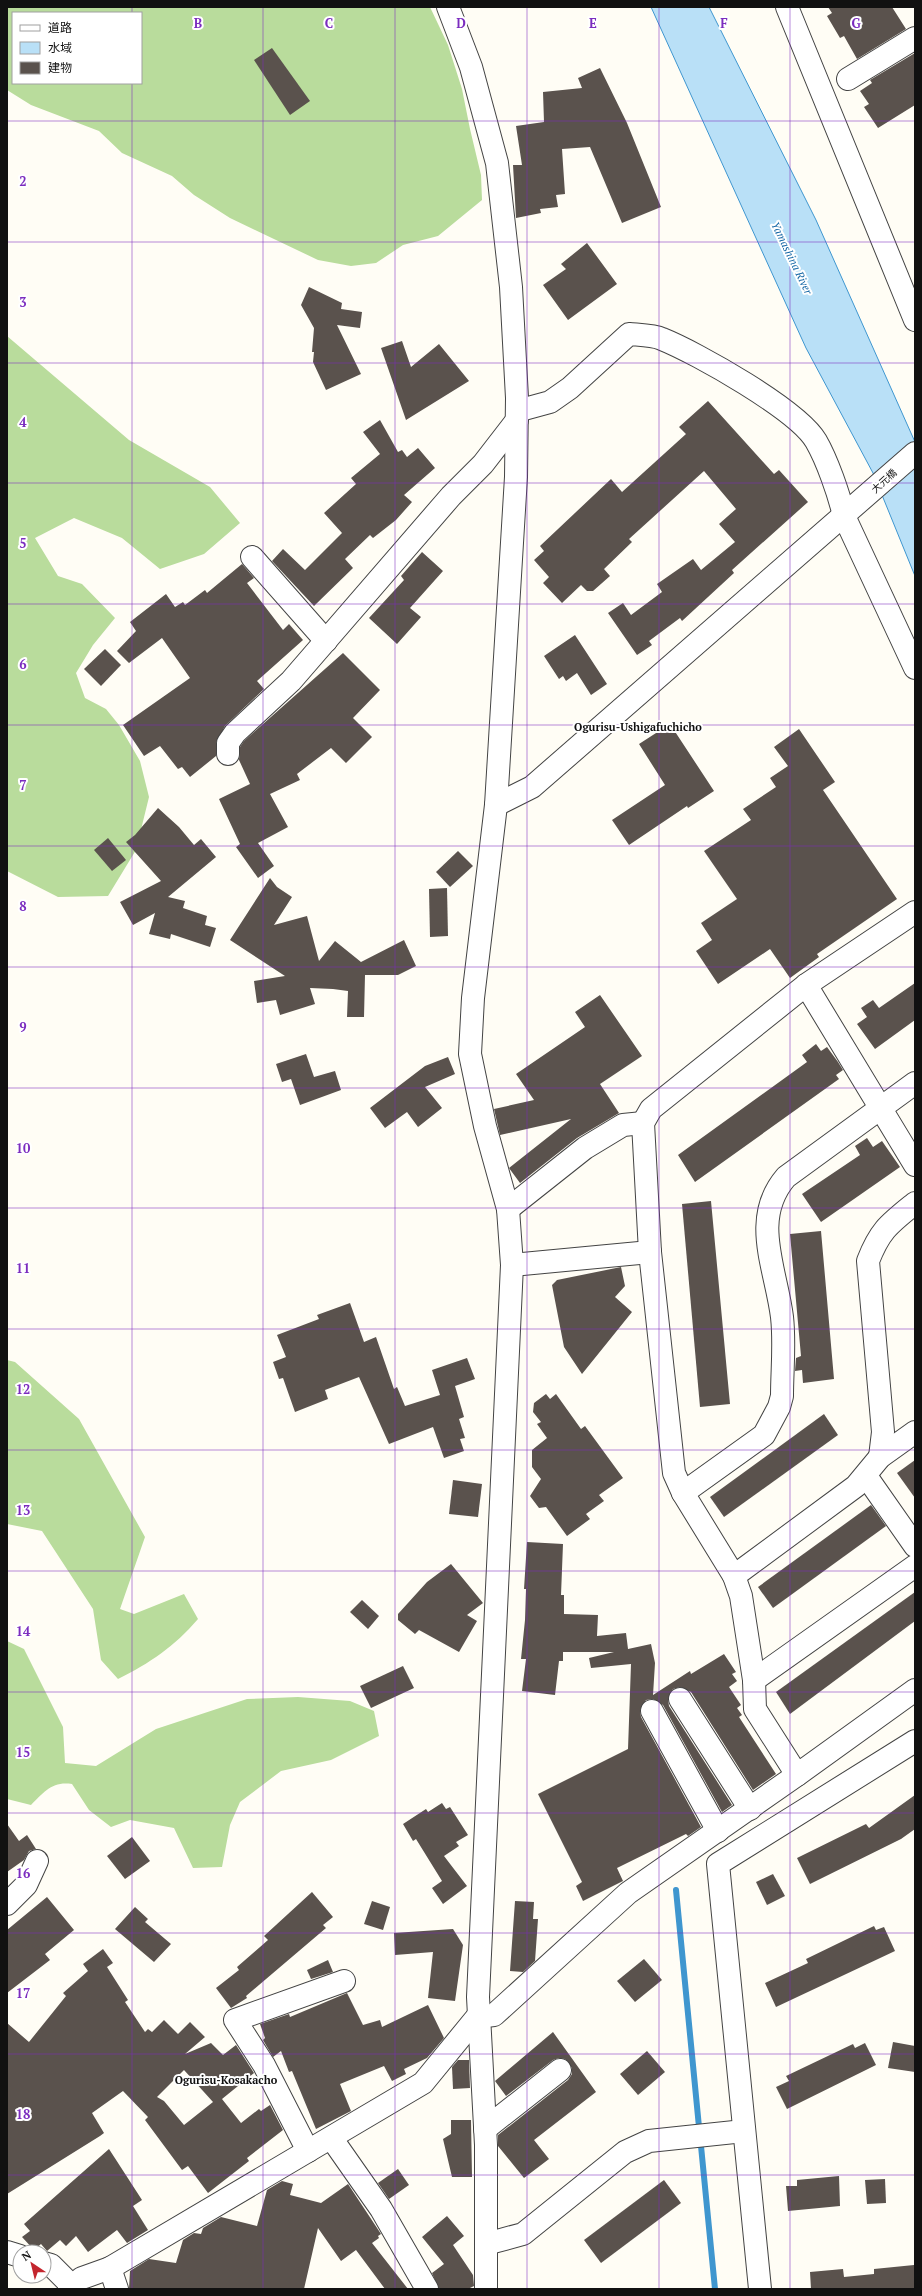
<svg xmlns="http://www.w3.org/2000/svg" width="922" height="2296" font-family="'PT Serif','Noto Sans JP',serif">
<style>
.forest{fill:#b9dc9c;fill-rule:evenodd}
.water{fill:#b9e0f7;stroke:#3f96cf}
.lines{fill:none;stroke-linecap:round;stroke-linejoin:round}
.stream{stroke:#3f96cf;stroke-width:6}
.building{fill:#5a524d;fill-rule:evenodd}
.minor-casing{stroke:#444;stroke-width:24}
.tertiary-casing{stroke:#444;stroke-width:24}
.minor{stroke:#fff;stroke-width:22}
.tertiary{stroke:#fff;stroke-width:22}
.grid{fill:none;stroke:#7b2cbf;stroke-width:1;stroke-opacity:0.55}
.labels{text-anchor:middle;dominant-baseline:central;stroke-width:4;stroke-linejoin:round;paint-order:stroke}
.street-label{font-size:10px;fill:#111;stroke:#fff}
.water-label{font-size:11px;font-style:italic;fill:#1768a6;stroke:#fff}
.neighbourhood-label{font-size:11px;font-weight:bold;fill:#111;stroke:#fff}
.grid-label{font-size:13px;text-anchor:middle;font-weight:bold;fill:#7b2cbf;stroke:#fff;stroke-width:4;stroke-linejoin:round;paint-order:stroke}
</style>
<rect width="100%" height="100%" fill="#fffdf5"/>
<g class="forest">
<path d="M7,7H430L448,45L462,89L470,129L481,175L482,200L438,236L403,245L376,263L351,266L318,260L230,218L194,195L172,176L122,153L99,131L31,105L7,90ZM13,13H141V83H13Z"/>
<path d="M7,336L129,440L210,487L240,523L204,554L160,569L122,538L74,518L35,538L58,576L82,584L115,618L93,645L76,673L85,698L106,709L119,725L140,761L149,797L136,850L108,896L58,897L7,871Z"/>
<path d="M7,1360L15,1362L79,1419L145,1537L120,1609L134,1614L184,1594L198,1619C174,1647 150,1663 118,1679L101,1660L93,1609L42,1531L7,1524Z"/>
<path d="M7,1641L24,1649L63,1727L65,1763L96,1766L156,1729L247,1699L298,1697L350,1701L374,1711L379,1736L331,1760L281,1771L240,1802L230,1825L222,1867L193,1868L174,1828L130,1820L111,1827L89,1810L72,1784C52,1781 44,1792 31,1805L7,1799Z"/>
</g>
<path class="water" d="M651,7H709L816,220L915,442V576L873,473L806,348Z"/>
<g class="lines">
<g class="stream">
<path d="M676,1890L699,2127"/>
<path d="M701,2146L715,2289"/>
</g>
</g>
<g class="building">
<path d="M828,7H892L906,29L857,59L844,36L840,38L827,16L832,13Z"/>
<path d="M272,48L310,101L290,115L254,60Z"/>
<path d="M915,53V105L878,128L864,107L869,104L860,91L872,83L870,80Z"/>
<path d="M600,68L627,123L661,207L622,223L590,147L562,149L565,194L556,195L558,207L540,209L541,213L516,218L513,165H522L516,126L544,122L543,92L582,88L578,78Z"/>
<path d="M587,243L617,284L568,320L543,285L566,269L561,264Z"/>
<path d="M309,287L342,303L341,309L362,312L360,328L337,325L361,374L326,390L313,362L314,352H312L314,328L301,305Z"/>
<path d="M402,341L411,367L439,344L469,381L406,420L381,348Z"/>
<path d="M708,401L774,474L779,470L808,502L732,570L734,573L682,621L680,618L649,641L652,645L637,655L608,613L623,603L631,615L662,592L657,584L693,559L701,570L735,542L719,524L736,509L704,471L629,539L632,542L604,569L610,576L593,591H587L581,585L562,603L543,583L549,577L534,560L544,551L540,546L611,479L622,492L686,434L679,427Z"/>
<path d="M380,420L398,452L402,450L407,457L418,448L435,468L404,495L412,502L396,520L373,538L370,535L345,559L353,568L314,606L272,561L283,549L305,570L342,533L324,513L356,484L351,478L380,454L363,432Z"/>
<path d="M422,552L443,571L410,608L421,617L397,644L369,618L404,580L401,576Z"/>
<path d="M242,564L254,578L247,583L283,630L289,624L303,640L257,681L264,689L225,726L216,743V756L190,777L182,767L178,769L160,746L144,756L123,725L190,678L162,638L129,663L117,651L136,631L130,622L166,594L175,607L183,602L185,605L205,590L207,593Z"/>
<path d="M575,635L607,684L591,695L577,673L566,681L563,676L559,679L544,656Z"/>
<path d="M105,649L121,665L101,686L84,669Z"/>
<path d="M343,653L380,690L353,718L372,737L346,763L331,748L297,774L300,780L270,794L288,827L258,843L274,866L258,878L236,847L240,844L219,799L250,784L239,760L240,747L244,741Z"/>
<path d="M670,724L714,791L688,808L687,806L629,845L612,820L665,785L639,744Z"/>
<path d="M799,729L835,782L823,790L897,899L817,954L819,957L790,978L770,949L718,984L696,951L712,940L701,923L737,899L704,851L751,820L743,809L776,787L770,778L788,766L774,747Z"/>
<path d="M158,808L179,827L194,845L201,839L216,857L168,897L185,901L183,908L207,916L205,925L216,928L210,947L171,934L170,939L149,934L155,913L133,925L120,902L161,881L126,842L135,835Z"/>
<path d="M108,838L126,860L112,871L94,850Z"/>
<path d="M458,851L473,866L450,887L436,872Z"/>
<path d="M270,878L277,887L292,897L274,925L307,916L319,961L335,941L361,962L404,940L416,966L398,975H365L364,1017H347L348,991L333,989L310,988L315,1004L280,1015L276,1000L257,1003L254,981L285,976L230,940Z"/>
<path d="M447,888L448,936L430,937L429,889Z"/>
<path d="M915,983V1020L875,1049L857,1024L867,1017L861,1008L873,1000L879,1008Z"/>
<path d="M600,995L642,1056L600,1084L619,1113L577,1138L520,1183L509,1168L571,1119L500,1135L494,1109L534,1100L516,1074L585,1027L575,1012Z"/>
<path d="M816,1044L821,1051L827,1047L838,1062L843,1070L836,1075L839,1079L695,1182L678,1155L807,1062L802,1055Z"/>
<path d="M306,1054L314,1077L335,1071L341,1090L300,1105L291,1079L282,1082L276,1064Z"/>
<path d="M448,1057L455,1074L425,1087L442,1108L418,1127L407,1112L385,1128L370,1108L425,1066Z"/>
<path d="M867,1138L873,1147L882,1141L900,1167L821,1222L802,1194L860,1155L855,1146Z"/>
<path d="M711,1201L730,1404L700,1407L682,1204Z"/>
<path d="M821,1231L834,1379L803,1383L802,1370L795,1371L796,1358L801,1356L790,1234Z"/>
<path d="M621,1267L625,1286L615,1297L632,1312L582,1374L564,1347L552,1285L557,1280Z"/>
<path d="M350,1303L364,1342L376,1337L394,1389L397,1387L405,1406L440,1395L432,1370L467,1358L475,1379L455,1386L464,1417L459,1419L465,1438L460,1439L464,1451L444,1458L433,1427L389,1444L359,1377L325,1390L328,1399L295,1412L283,1378L279,1379L273,1362L286,1357L277,1335L319,1319L317,1315Z"/>
<path d="M546,1394L550,1399L556,1394L581,1429L585,1426L623,1478L599,1495L604,1501L586,1514L590,1519L567,1536L546,1507L539,1508L530,1496L541,1479L532,1467V1450L547,1438L537,1424L541,1422L533,1412L534,1403Z"/>
<path d="M824,1414L838,1435L724,1517L710,1497Z"/>
<path d="M915,1460V1498L897,1473Z"/>
<path d="M453,1480L482,1484L478,1517L449,1514Z"/>
<path d="M871,1505L886,1526L773,1608L758,1587Z"/>
<path d="M527,1542L563,1544L561,1595H564V1614L598,1615L597,1636L626,1633L628,1649L651,1644L655,1663L653,1695L690,1671L691,1674L724,1654L736,1672L732,1674L737,1681L729,1687L741,1705L737,1708L742,1715L739,1717L776,1774L753,1790L691,1692L680,1687L673,1689L668,1699L669,1706L732,1805L722,1812L663,1705L653,1699L646,1700L640,1710L641,1717L701,1827L688,1836L686,1834L617,1868L623,1881L583,1901L576,1886L582,1882L538,1794L628,1749L631,1664L591,1668L589,1658L614,1652H563V1661H559L555,1695L522,1691L526,1659H521L525,1620L526,1589H524Z"/>
<path d="M451,1564L483,1603L467,1615L477,1621L459,1652L419,1630L415,1634L398,1620V1614L427,1582Z"/>
<path d="M915,1592V1621L790,1714L776,1692Z"/>
<path d="M362,1600L379,1616L368,1629L350,1612Z"/>
<path d="M403,1666L414,1688L371,1708L360,1686Z"/>
<path d="M915,1795V1829L901,1839L810,1884L797,1858L866,1824L869,1828Z"/>
<path d="M442,1803L446,1809L450,1807L468,1835L456,1842L459,1846L444,1856L467,1886L443,1904L432,1888L442,1881L416,1839L413,1841L403,1824L426,1809L428,1812Z"/>
<path d="M7,1824L19,1841L27,1835L36,1849L29,1851L24,1860L7,1872Z"/>
<path d="M132,1837L150,1861L125,1879L107,1856Z"/>
<path d="M773,1874L785,1896L767,1905L756,1882Z"/>
<path d="M312,1892L333,1917L323,1925L326,1928L246,1996L247,1998L231,2008L216,1988L239,1970L237,1967L268,1940L264,1936Z"/>
<path d="M47,1897L74,1930L45,1954L50,1960L7,1993V1930Z"/>
<path d="M372,1901L390,1907L383,1930L364,1924Z"/>
<path d="M515,1901L534,1902L533,1919H538L535,1961L523,1972L510,1971Z"/>
<path d="M135,1907L148,1919L145,1922L171,1944L154,1962L115,1929Z"/>
<path d="M874,1926L876,1930L884,1927L895,1951L776,2007L765,1983L808,1963L806,1959Z"/>
<path d="M453,1929L463,1945L455,2001L428,1998L433,1952L395,1955L394,1933Z"/>
<path d="M103,1949L113,1963L107,1967L128,2000L125,2002L145,2032L148,2029L152,2032L164,2020L178,2034L190,2022L205,2037L185,2054L211,2043L223,2055L236,2045L254,2073L222,2099L241,2123L259,2109L261,2111L270,2105L283,2130L247,2158L249,2161L208,2193L188,2166L182,2170L145,2120L148,2117L123,2091L92,2113L104,2133L100,2136L7,2194V2023L29,2042L66,1996L63,1993L88,1971L83,1964ZM184,2070L213,2102L184,2125L164,2101L157,2097Z"/>
<path d="M644,1959L662,1980L635,2002L617,1981Z"/>
<path d="M328,1960L333,1972L311,1979L307,1970Z"/>
<path d="M347,1993L363,2025L380,2020L382,2027L428,2005L444,2038L427,2058L404,2069L406,2074L392,2081L384,2066L340,2084L351,2111L316,2129L292,2071L289,2072L281,2051L273,2057L263,2040L265,2038L260,2024L289,2014L290,2017Z"/>
<path d="M553,2032L596,2092L534,2140L549,2159L524,2178L498,2146V2135L568,2080L572,2074V2068L565,2059L559,2058L553,2060L506,2096L495,2081Z"/>
<path d="M893,2042L915,2046V2072L888,2068Z"/>
<path d="M865,2043L876,2065L787,2109L776,2087L789,2081L786,2076L853,2044L855,2048Z"/>
<path d="M647,2051L665,2072L638,2095L620,2074Z"/>
<path d="M458,2060H469L470,2088L453,2089L452,2067Z"/>
<path d="M451,2120H471L472,2177H452L443,2139L451,2134Z"/>
<path d="M109,2149L142,2200L133,2206L148,2230L127,2243L117,2230L88,2252L76,2236L66,2246L60,2240L47,2251L41,2244L34,2250L22,2237L30,2231L24,2224Z"/>
<path d="M398,2169L409,2185L389,2199L378,2183Z"/>
<path d="M839,2176L840,2206L788,2211L786,2186H797V2180Z"/>
<path d="M885,2179L886,2203L867,2204L865,2180Z"/>
<path d="M664,2180L681,2203L601,2263L584,2240Z"/>
<path d="M282,2181L293,2184L290,2195L321,2203L348,2184L381,2234L378,2236L379,2238L372,2243L408,2289H385L356,2250L341,2261L318,2228L304,2289H129L130,2271L149,2259L176,2263L183,2240L194,2233L201,2234L203,2228L221,2217L257,2226L267,2190Z"/>
<path d="M447,2216L464,2236L453,2245L473,2275L474,2286L468,2289H439L432,2273L444,2264L422,2237Z"/>
<path d="M914,2265L915,2289H811L810,2272L843,2269L844,2277L874,2274V2269Z"/>
</g>
<g class="lines">
<defs>
<g id="minor">
<path d="M848,79L915,38"/>
<path d="M517,411L550,402L570,388L629,334C639,335 653,335 662,339C697,353 798,410 816,441C827,460 839,494 844,516L915,668"/>
<path d="M252,557L326,641"/>
<path d="M228,754V743L235,733L291,681L451,496L483,464L517,420"/>
<path d="M806,985L915,1165"/>
<path d="M508,1209L585,1148L623,1125L643,1123"/>
<path d="M880,1457L883,1432L868,1261C880,1230 889,1224 915,1203"/>
<path d="M866,1476L915,1546"/>
<path d="M683,1493L764,1435L779,1407L782,1396C782,1371 785,1343 782,1317C776,1268 750,1219 786,1177L915,1083"/>
<path d="M734,1576L856,1486L880,1457L915,1432"/>
<path d="M754,1680L915,1566"/>
<path d="M680,1699L750,1809"/>
<path d="M652,1711L718,1831"/>
<path d="M7,1904L26,1885L37,1861"/>
<path d="M485,2129L560,2070"/>
<path d="M332,2139L381,2209L427,2289"/>
<path d="M308,2151L264,2065L235,2020L344,1981"/>
<path d="M486,2244L523,2234L625,2152L649,2141L744,2131"/>
<path d="M7,2252L20,2256"/>
<path d="M44,2263L51,2265L71,2285"/>
<path d="M110,2268L117,2289"/>
<path d="M69,2289L82,2278L110,2268L423,2083L477,2017L494,2015L628,1893L797,1775"/>
<path d="M760,2289L718,1864L915,1741"/>
</g>
<g id="tertiary">
<path d="M448,7L471,67L497,163L511,287L517,398L516,477L496,805L473,998L470,1054L485,1126L508,1209L512,1265L478,1997L486,2145V2289"/>
<path d="M787,7L915,320"/>
<path d="M496,805L532,787L915,453"/>
<path d="M915,912L806,985L651,1109L643,1123L650,1252L674,1473L683,1493L734,1576L741,1596L754,1680L755,1709L797,1775L915,1690"/>
<path d="M512,1265L650,1252"/>
</g>
</defs>
<use href="#minor" class="minor-casing"/>
<use href="#tertiary" class="tertiary-casing"/>
<use href="#minor" class="minor"/>
<use href="#tertiary" class="tertiary"/>
</g>
<path class="grid" d="M132,7V13M263,7V2289M395,7V2289M527,7V2289M659,7V2289M790,7V2289M132,83V2289M7,121H915M7,242H915M7,363H915M7,483H915M7,604H915M7,725H915M7,846H915M7,967H915M7,1088H915M7,1208H915M7,1329H915M7,1450H915M7,1571H915M7,1692H915M7,1813H915M7,1933H915M7,2054H915M7,2175H915"/>
<g class="labels">
<g class="street-label">
<text transform="translate(884 481) rotate(-42)">大元橋</text>
</g>
<g class="water-label">
<text transform="translate(792 258) rotate(64)">Yamashina River</text>
</g>
<g class="neighbourhood-label">
<text x="638" y="727">Ogurisu-Ushigafuchicho</text>
<text x="226" y="2080">Ogurisu-Kosakacho</text>
</g>
</g>
<g class="grid-label">
<text x="198" y="28">B</text>
<text x="329" y="28">C</text>
<text x="461" y="28">D</text>
<text x="593" y="28">E</text>
<text x="724" y="28">F</text>
<text x="856" y="28">G</text>
<text x="23" y="186">2</text>
<text x="23" y="307">3</text>
<text x="23" y="427">4</text>
<text x="23" y="548">5</text>
<text x="23" y="669">6</text>
<text x="23" y="790">7</text>
<text x="23" y="911">8</text>
<text x="23" y="1032">9</text>
<text x="23" y="1153">10</text>
<text x="23" y="1273">11</text>
<text x="23" y="1394">12</text>
<text x="23" y="1515">13</text>
<text x="23" y="1636">14</text>
<text x="23" y="1757">15</text>
<text x="23" y="1878">16</text>
<text x="23" y="1998">17</text>
<text x="23" y="2119">18</text>
</g>
<rect width="922" height="2296" fill="none" stroke="#111111" stroke-width="16"/>
<rect x="12" y="12" width="130" height="72" fill="#ffffff" stroke="#a0a0a0"/>
<rect x="20" y="25" width="20" height="6" fill="#ffffff" stroke="#a0a0a0"/>
<text x="48" y="32" font-size="12" fill="#111111">道路</text>
<rect x="20" y="42" width="20" height="12" fill="#b9e0f7" stroke="#a0a0a0"/>
<text x="48" y="52" font-size="12" fill="#111111">水域</text>
<rect x="20" y="62" width="20" height="12" fill="#5a524d" stroke="#a0a0a0"/>
<text x="48" y="72" font-size="12" fill="#111111">建物</text>
<g transform="translate(32 2264) rotate(325)"><circle r="19" fill="#ffffff" stroke="#a0a0a0"/>
<path d="M0-3L7 15L0 10L-7 15Z" fill="#c4262e"/>
<text y="-6" font-size="11" font-weight="bold" text-anchor="middle" fill="#111111">N</text>
</g>
</svg>
